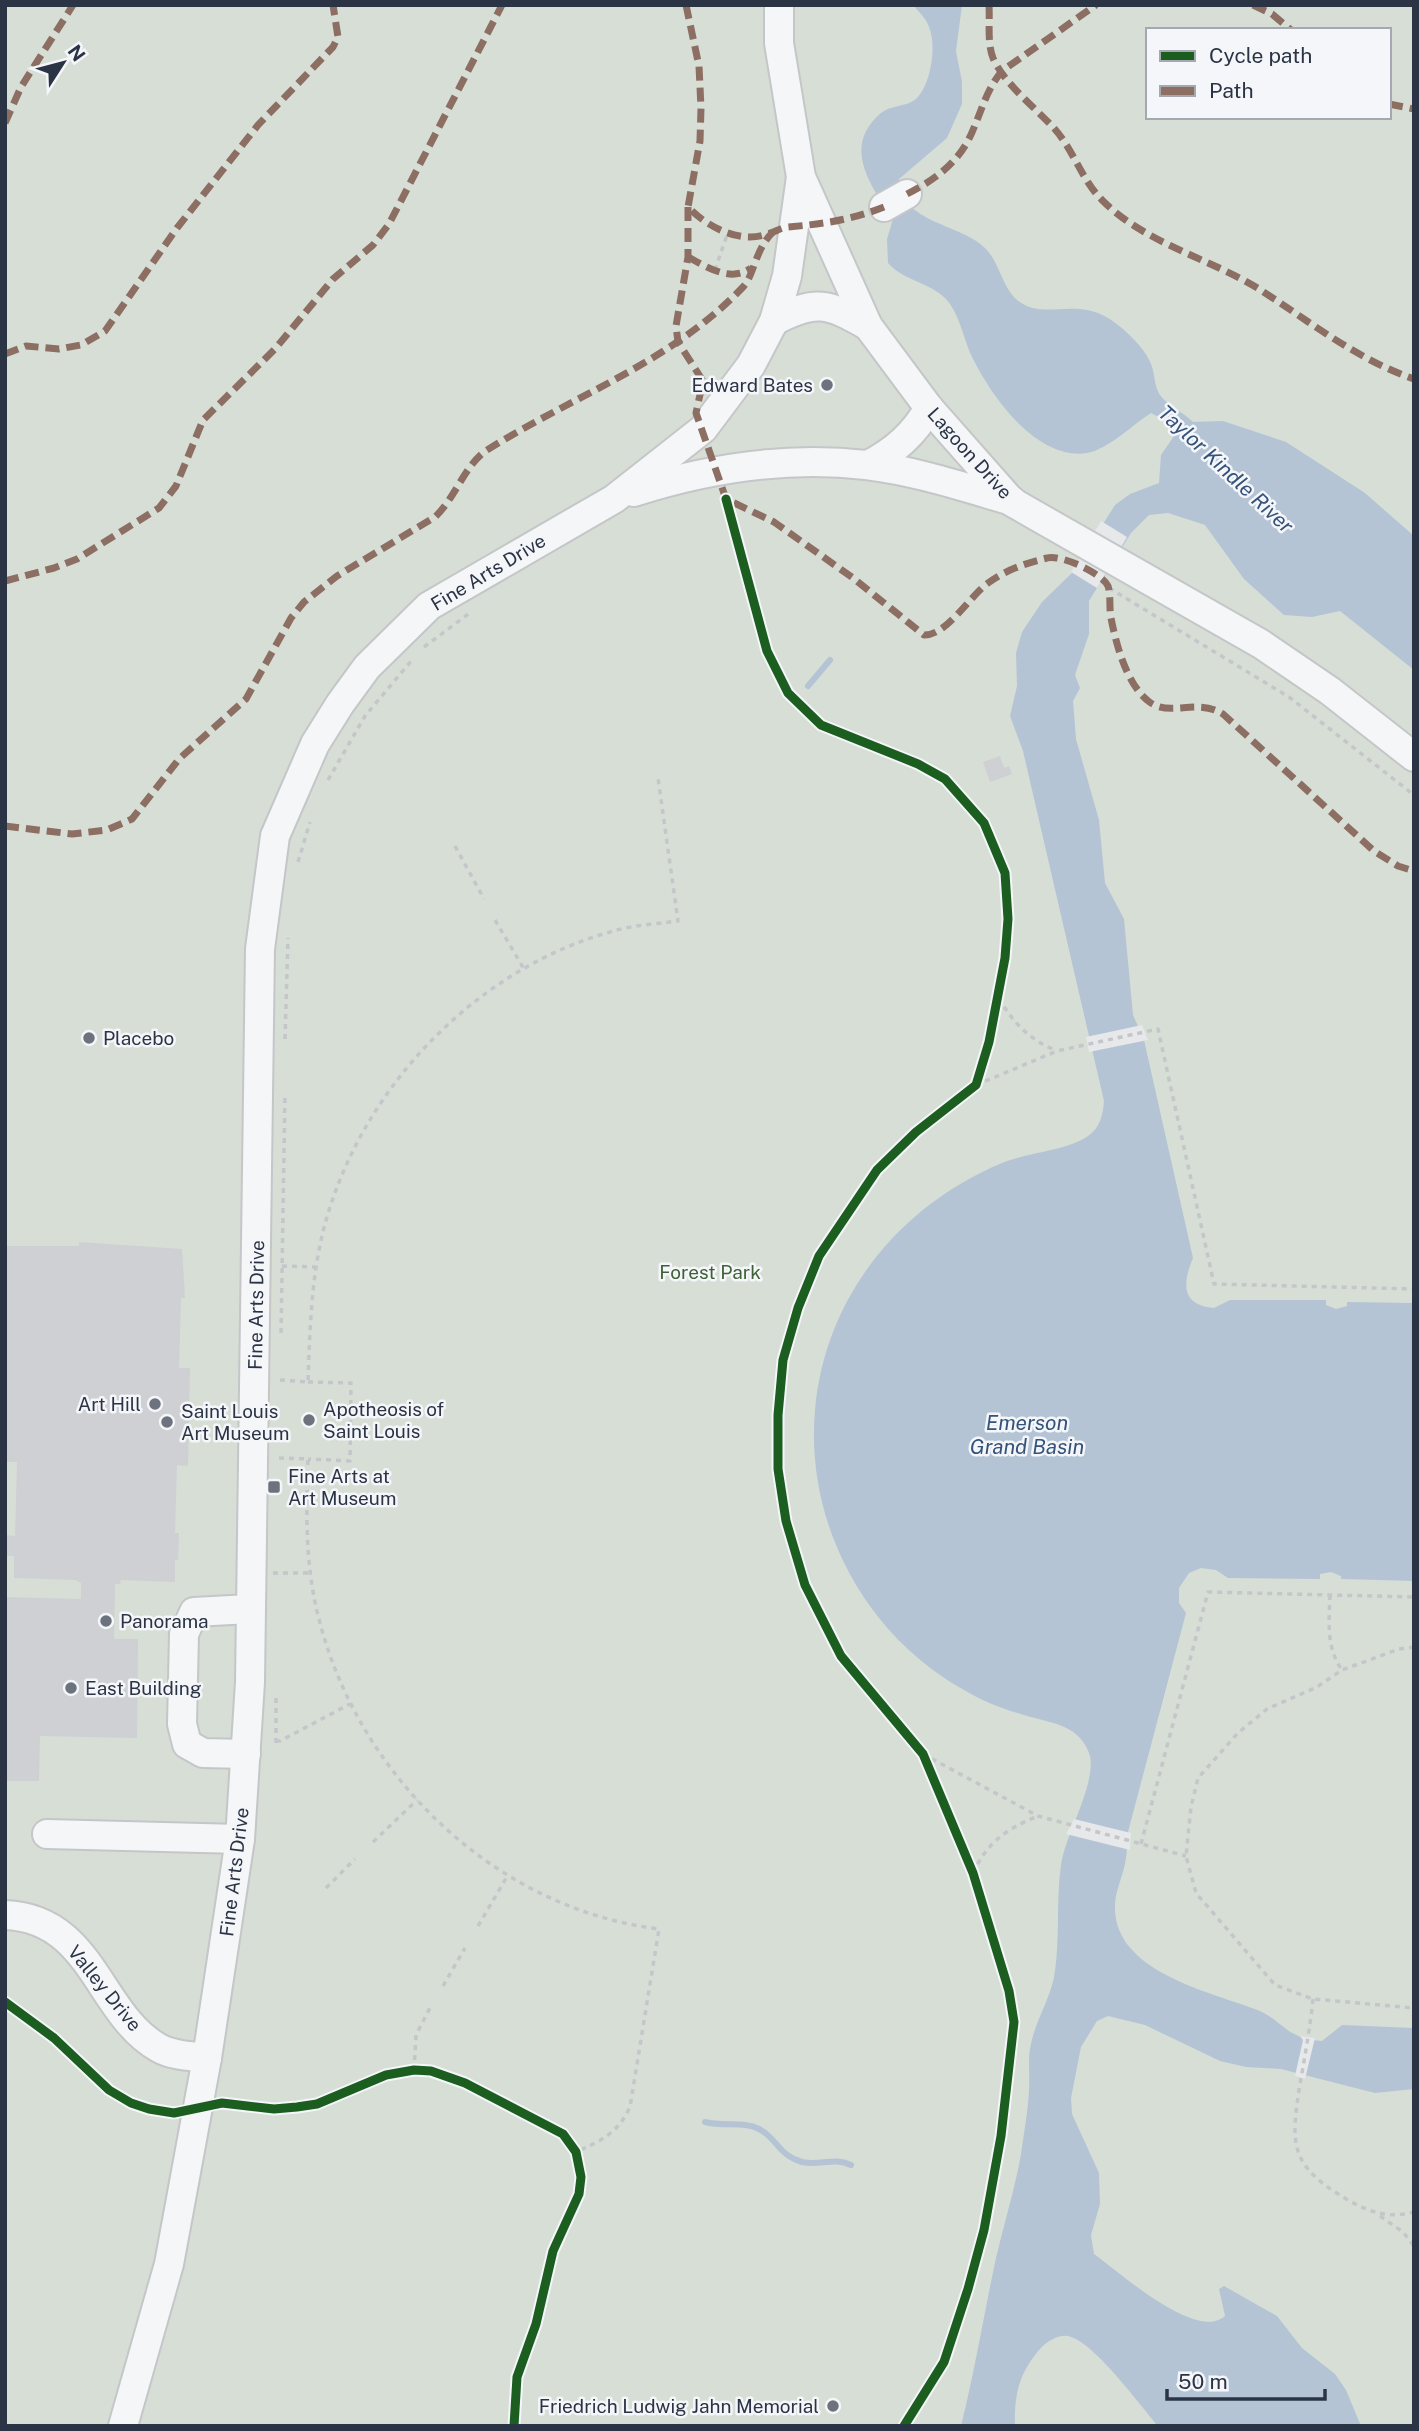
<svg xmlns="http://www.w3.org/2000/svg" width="1419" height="2431" font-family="'Public Sans',sans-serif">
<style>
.green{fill:#d6ded6;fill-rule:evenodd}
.water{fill:#b4c4d5}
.pier{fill:#e6e8ea}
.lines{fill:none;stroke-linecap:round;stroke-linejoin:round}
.stream{stroke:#b4c4d5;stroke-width:6}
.building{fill:#ced0d3}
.minor-casing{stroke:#c4c6c8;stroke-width:32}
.path{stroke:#c5c6ca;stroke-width:3.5;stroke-dasharray:5 5;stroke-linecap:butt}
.minor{stroke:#f5f6f7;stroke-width:28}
.quiet{stroke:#8d6e63;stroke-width:7;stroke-dasharray:14 7;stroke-linecap:butt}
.cycleway-casing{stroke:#f4f6f9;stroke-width:13}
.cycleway{stroke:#1b5e20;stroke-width:9}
.poi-dot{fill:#6c737f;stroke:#f4f6f9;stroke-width:2.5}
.labels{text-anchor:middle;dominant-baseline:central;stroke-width:5;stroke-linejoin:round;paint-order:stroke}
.poi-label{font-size:19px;fill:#2b3445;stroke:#f4f6f9;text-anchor:start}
.street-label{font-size:19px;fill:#2b3445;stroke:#f4f6f9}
.park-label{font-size:19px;fill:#3f6138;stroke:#f4f6f9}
.water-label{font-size:21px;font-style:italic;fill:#34527a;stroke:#f4f6f9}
</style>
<rect width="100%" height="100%" fill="#e6e8ea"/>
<path class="green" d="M5,5H1414V2426H5ZM1148,30H1389V117H1148Z"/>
<path class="water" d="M913,5H962L956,51L962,82V104L947,138L899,179C899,223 963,224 986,249C1002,266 1003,295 1025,305C1047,317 1077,299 1108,318C1123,327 1145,348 1151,364C1155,374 1154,386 1160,395C1168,406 1183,412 1193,422L1223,421L1286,442L1365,493L1414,536V670L1340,611L1312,617L1284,615L1244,579L1205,525L1168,513L1149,515L1131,533L1089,601V634L1075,675L1080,688L1073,701L1076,739L1099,820L1105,883L1124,919L1133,1015L1144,1040L1193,1258C1183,1282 1180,1305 1214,1308L1230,1300H1326V1305L1336,1309L1347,1306V1302L1414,1303V1581L1341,1579V1576L1331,1572L1320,1574V1579L1228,1578L1216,1570L1201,1568L1189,1573L1179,1588V1603L1186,1613L1128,1832C1127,1843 1127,1854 1125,1864C1122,1878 1115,1892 1115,1906C1113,1970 1206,1991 1252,2008C1286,2020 1282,2038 1322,2041L1342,2025L1414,2028V2089L1375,2093L1281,2069L1246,2067L1220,2061L1145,2025L1108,2016L1097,2021L1081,2047L1071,2098L1072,2114L1099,2173L1100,2204L1091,2235L1094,2254C1119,2272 1197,2342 1225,2316L1219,2289L1224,2286L1277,2316L1302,2348L1335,2374L1346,2390L1361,2426H1158C1140,2405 1095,2344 1071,2337C1058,2332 1043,2344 1035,2355C1018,2377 1014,2398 1015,2426H961C975,2370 984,2314 996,2258C1004,2223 1015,2189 1021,2154C1024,2133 1028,2111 1029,2090C1030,2076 1028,2062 1030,2049C1034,2022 1052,1997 1055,1971C1060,1936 1056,1900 1061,1865C1065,1835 1096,1785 1090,1756C1087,1745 1079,1735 1070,1730C1057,1722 1039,1720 1024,1715C1003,1709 982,1701 964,1690C865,1635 805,1523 815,1410C825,1297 899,1206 1002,1163C1028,1152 1067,1151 1088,1136C1100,1128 1103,1115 1104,1101L1023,751L1010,716L1017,686L1016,653L1022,632L1042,602L1073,572L1115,505L1130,494L1159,483L1161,455L1174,436L1167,421L1151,413C1132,425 1109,449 1087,453C1037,461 992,397 973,359C964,341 961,320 950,304C936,283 904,282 888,263L887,239L893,219C871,186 841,147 881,113C890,105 907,107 916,99C931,85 937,45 929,27C926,18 919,12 913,5Z"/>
<g class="pier">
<path d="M1101,521L1127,537L1097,588L1071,572Z"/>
<path d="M1142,1025L1148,1040L1089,1052L1086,1037Z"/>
<path d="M1074,1819L1131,1833L1130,1850L1066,1834Z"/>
<path d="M1300,2036L1315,2038L1305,2079L1295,2076L1303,2040Z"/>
</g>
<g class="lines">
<g class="stream">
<path d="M808,686L830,660"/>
<path d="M705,2122C724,2127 744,2121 759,2129C777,2138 778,2155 802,2162C819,2166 834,2157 851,2165"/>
</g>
</g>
<g class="building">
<path d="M1000,756L1004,768L1009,766L1012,774L990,782L983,762Z"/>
<path d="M79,1242L182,1249L185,1298H181L179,1368H190L188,1466L177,1465L175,1533H179L178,1560H175V1582L121,1580L120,1584H115L114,1639H138L137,1738L40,1736L39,1781H5V1597L81,1599V1583L76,1580L14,1578V1556H5V1535L15,1536L17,1462H6L5,1246H79Z"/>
</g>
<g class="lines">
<defs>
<g id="minor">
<path d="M779,5V43L801,177L868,326L929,408L1012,502L1261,644L1330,691L1414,757"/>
<path d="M884,207L907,194"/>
<path d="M774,321C816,299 828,303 868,326"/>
<path d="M868,465C895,451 914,434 929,408"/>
<path d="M634,492C709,468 786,456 866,465C916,471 964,487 1012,501"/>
<path d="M246,1754L203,1753L187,1744L182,1724L184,1634L194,1612L250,1609"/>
<path d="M47,1834L240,1839"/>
<path d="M5,1915C93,1918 98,2014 159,2048C173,2056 191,2056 207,2058"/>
<path d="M123,2426L169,2264L207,2058L240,1839L250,1682L260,949L275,836L315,744L340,704L367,667L429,606L614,499L703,429L751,365L774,321L787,276L801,177"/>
</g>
</defs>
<use href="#minor" class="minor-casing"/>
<g class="path">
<path d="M715,270L728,232"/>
<path d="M1109,588L1289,697L1414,795"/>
<path d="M424,647L471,612"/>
<path d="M328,780L365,716L412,660"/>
<path d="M455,846L484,899"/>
<path d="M298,862L310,822"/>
<path d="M495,920L524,969"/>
<path d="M999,998C1012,1022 1030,1040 1055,1050"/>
<path d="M285,1039L288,938"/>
<path d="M976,1085L1057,1051L1158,1029L1214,1284L1414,1289"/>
<path d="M282,1266L315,1267"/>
<path d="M281,1333L285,1094"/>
<path d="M280,1380L308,1382C310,1328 311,1276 325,1224C362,1088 475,970 610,932C632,925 656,924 678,921L658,778"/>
<path d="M308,1382L351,1383L350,1461L308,1459"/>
<path d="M189,1415L228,1418"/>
<path d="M279,1458L308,1459C306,1514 305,1569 320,1623C361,1779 497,1909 659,1929L630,2107C618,2133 601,2141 576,2152"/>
<path d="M273,1573H310"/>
<path d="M1330,1595C1329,1621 1326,1648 1342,1670"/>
<path d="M1414,1647L1399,1649L1342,1670L1317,1687L1267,1709L1238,1733L1198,1778L1191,1807L1186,1856L1196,1893L1275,1985L1313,1999L1414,2008"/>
<path d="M276,1698V1747"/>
<path d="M276,1741H280L350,1704"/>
<path d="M923,1754L1038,1816L1186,1856"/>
<path d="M373,1842L417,1800"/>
<path d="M1141,1844L1208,1592L1414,1597"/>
<path d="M973,1873C987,1843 1006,1829 1036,1817"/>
<path d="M326,1888L355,1859"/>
<path d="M478,1926L508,1875"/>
<path d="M443,1986L465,1948"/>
<path d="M1313,1999C1310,2028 1305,2056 1300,2084C1290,2146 1290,2166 1348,2200C1369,2212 1389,2219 1414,2212"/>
<path d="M414,2070L416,2035L432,2004"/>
<path d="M1380,2216L1403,2232L1414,2246"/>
</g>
<use href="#minor" class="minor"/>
<g class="quiet">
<path d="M686,5L699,66L701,108L700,141L688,207C707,227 740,244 767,234C775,232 780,228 788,227C823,224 851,220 884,207"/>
<path d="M989,5C990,21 987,43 993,58C1003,82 1035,108 1052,126C1073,148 1081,179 1102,200C1144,243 1209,258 1259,289C1309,321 1356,359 1414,379"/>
<path d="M1253,5L1272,14L1291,30"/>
<path d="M1389,104L1414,109"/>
<path d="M5,123L21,87L73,5"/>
<path d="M907,194C936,179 960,162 973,130C982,109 987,89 1002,71L1096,5"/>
<path d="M688,207V257L676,326L678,342L703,381L696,413L726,499L774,522L853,578L924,635C946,636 970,596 988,583C1006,570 1026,563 1047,558C1060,554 1102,573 1108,586C1111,595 1109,608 1111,618C1116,644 1126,682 1147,700C1168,719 1195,697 1223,714L1374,851L1398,866L1414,871"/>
<path d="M688,257C707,267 731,283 751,268"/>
<path d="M5,354L26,346L59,349L81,345L105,331L177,228L258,125L333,47L338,37L333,5"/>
<path d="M5,581L54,568L77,559L159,508L176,486L203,420L275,349L333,279L373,245L389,224L502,5"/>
<path d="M5,826L72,834L107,830L132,819L179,759L246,699L291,618L304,602L337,576L435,517C455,498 463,469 484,452C570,397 671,363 743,287C754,276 755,249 773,232"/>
</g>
<defs>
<g id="cycleway">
<path d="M726,499L767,651L788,693L821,725L918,764L945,779L984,823L1005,873L1008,919L1005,958L989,1042L976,1085L916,1132L877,1170L819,1256L798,1308L783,1360L778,1415V1469L786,1521L805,1585L841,1656L923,1754L973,1873L1009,1991L1014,2022L1001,2136L984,2230L968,2289L944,2362L904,2426"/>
<path d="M5,2002L54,2038L109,2090L131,2103L149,2109L174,2113L222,2103L274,2109L297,2107L317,2104L386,2075L414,2070L431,2071L465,2083L563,2134L576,2152L581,2177L579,2194L553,2251L536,2324L517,2377L514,2426"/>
</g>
</defs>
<use href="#cycleway" class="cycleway-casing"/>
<use href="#cycleway" class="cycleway"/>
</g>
<g class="poi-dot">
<circle cx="827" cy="385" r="7"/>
<circle cx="89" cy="1038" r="7"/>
<circle cx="155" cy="1404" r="7"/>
<circle cx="309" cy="1420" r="7"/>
<circle cx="167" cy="1422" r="7"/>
<rect x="267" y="1480" width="14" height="14" rx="3.5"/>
<circle cx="106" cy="1621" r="7"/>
<circle cx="71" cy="1688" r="7"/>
<circle cx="833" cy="2406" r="7"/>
</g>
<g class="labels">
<g class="poi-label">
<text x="813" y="385" text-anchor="end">Edward Bates</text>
<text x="103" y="1038">Placebo</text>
<text x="141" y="1404" text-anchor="end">Art Hill</text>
<text x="323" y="1409">Apotheosis of<tspan x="323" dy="22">Saint Louis</tspan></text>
<text x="181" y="1411">Saint Louis<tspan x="181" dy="22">Art Museum</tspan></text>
<text x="288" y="1476">Fine Arts at<tspan x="288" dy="22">Art Museum</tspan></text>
<text x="120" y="1621">Panorama</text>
<text x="85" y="1688">East Building</text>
<text x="819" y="2406" text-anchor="end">Friedrich Ludwig Jahn Memorial</text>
</g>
<g class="street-label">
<text transform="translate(970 453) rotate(48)">Lagoon Drive</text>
<text transform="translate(488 572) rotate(-31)">Fine Arts Drive</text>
<text transform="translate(256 1305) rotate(-89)">Fine Arts Drive</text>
<text transform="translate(234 1872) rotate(-83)">Fine Arts Drive</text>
<text transform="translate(105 1988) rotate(51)">Valley Drive</text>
</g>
<g class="park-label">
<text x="710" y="1272">Forest Park</text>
</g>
<g class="water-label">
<text transform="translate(1226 469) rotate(43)">Taylor Kindle River</text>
<text x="1027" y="1422">Emerson<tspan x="1027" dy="24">Grand Basin</tspan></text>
</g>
</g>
<rect width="1419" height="2431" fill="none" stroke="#2b3445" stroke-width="14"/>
<rect x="1146" y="28" width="245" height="91" fill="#f4f6f9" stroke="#a4a8b1" stroke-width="2"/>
<rect x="1160" y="51" width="35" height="10" fill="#1b5e20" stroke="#a4a8b1" stroke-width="2"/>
<text x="1209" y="63" font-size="21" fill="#2b3445">Cycle path</text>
<rect x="1160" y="86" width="35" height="10" fill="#8d6e63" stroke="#a4a8b1" stroke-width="2"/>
<text x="1209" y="98" font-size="21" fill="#2b3445">Path</text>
<g transform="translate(63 63) rotate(54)" stroke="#f4f6f9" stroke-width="5" paint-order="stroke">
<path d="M0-5L12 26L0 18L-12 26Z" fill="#2b3445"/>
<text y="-10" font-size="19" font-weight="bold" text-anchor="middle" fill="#2b3445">N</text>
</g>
<path d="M1167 2389v10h158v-10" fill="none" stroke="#2b3445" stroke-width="3.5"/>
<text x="1178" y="2389" font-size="21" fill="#2b3445" stroke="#f4f6f9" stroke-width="5" paint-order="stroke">50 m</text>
</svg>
